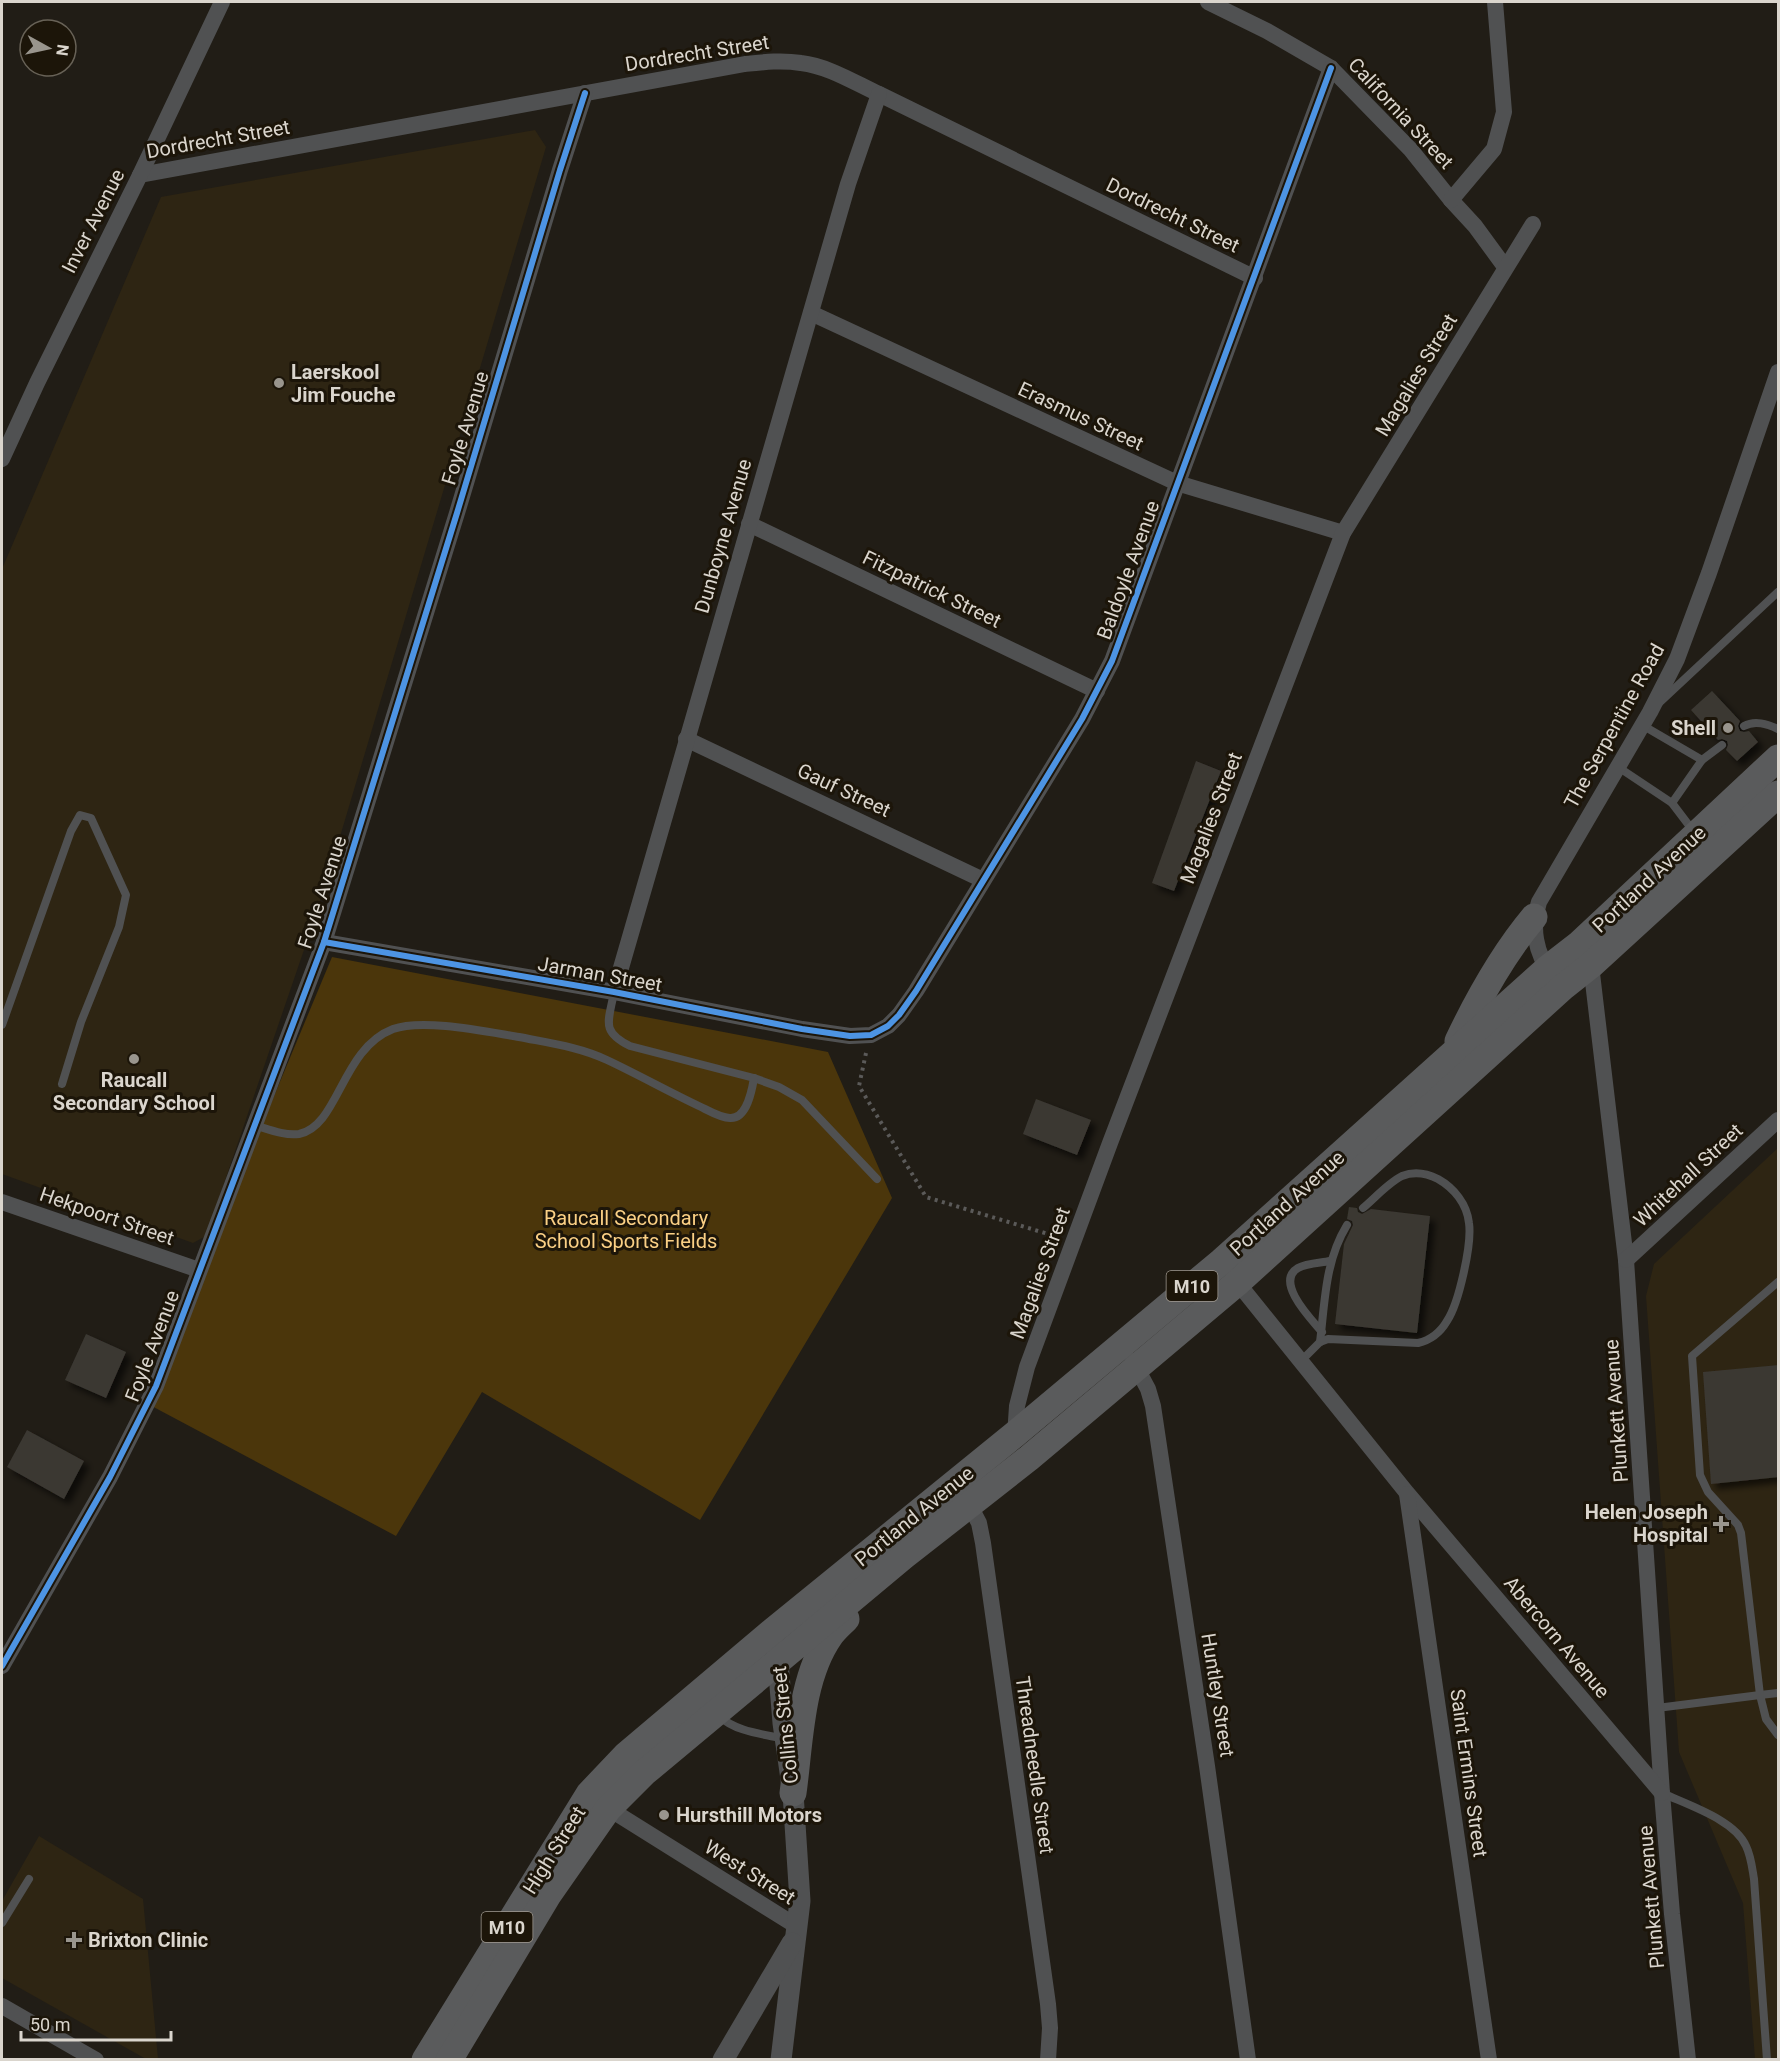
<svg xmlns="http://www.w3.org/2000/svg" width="1780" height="2061" font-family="Roboto,sans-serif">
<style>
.built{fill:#2e2513}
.green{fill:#4b360b}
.building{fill:#3b3832;filter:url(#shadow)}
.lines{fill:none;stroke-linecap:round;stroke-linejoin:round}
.path{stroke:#5b5a59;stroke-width:4;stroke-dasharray:3 4.5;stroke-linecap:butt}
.service{stroke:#505152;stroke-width:8}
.minor{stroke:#505152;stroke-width:16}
.tertiary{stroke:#505152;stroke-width:21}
.primary{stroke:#5a5b5c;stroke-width:27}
.cycleway-casing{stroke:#1c1509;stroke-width:10}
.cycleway{stroke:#4d94e3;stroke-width:6}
.poi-dot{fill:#99958d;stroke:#1c1509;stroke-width:2}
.labels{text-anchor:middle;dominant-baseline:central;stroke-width:6;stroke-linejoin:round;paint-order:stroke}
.shield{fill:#1c1509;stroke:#a19b92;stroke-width:1.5}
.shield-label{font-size:18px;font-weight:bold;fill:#dad5cd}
.street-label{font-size:20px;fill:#dad5cd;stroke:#1c1509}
.poi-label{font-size:20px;font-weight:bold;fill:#dad5cd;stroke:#1c1509;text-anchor:start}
.park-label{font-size:20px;fill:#fbd085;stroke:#1c1509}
</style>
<defs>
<filter id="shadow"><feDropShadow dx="5.5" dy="5.5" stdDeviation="3" flood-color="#0009"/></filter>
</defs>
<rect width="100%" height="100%" fill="#211d16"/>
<g class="built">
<path d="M535,130L546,147L333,860L306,944L206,1236L193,1243L2,1174V569L161,197Z"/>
<path d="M1778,1148V2059H1755L1743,1903L1679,1752L1646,1296L1654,1264Z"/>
<path d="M39,1836L143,1899L158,2059H146L2,1978V1901Z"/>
</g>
<path class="green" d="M332,957L828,1052L892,1198L700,1520L482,1392L396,1536L146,1403Z"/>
<g class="building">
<path d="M1712,691L1740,721L1738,726L1740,731L1744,732L1749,731L1758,742L1737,761L1726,750L1728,745L1727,741L1722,739L1718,740L1691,710Z"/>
<path d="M1196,761L1221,771L1174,891L1152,883Z"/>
<path d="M1036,1099L1091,1120L1077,1155L1023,1134Z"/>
<path d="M1349,1207L1357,1208L1358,1212L1362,1214L1371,1209L1430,1216L1417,1333L1335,1324L1344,1244L1353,1225L1352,1221L1347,1219Z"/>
<path d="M86,1334L126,1352L106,1398L65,1380Z"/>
<path d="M1779,1365V1477L1711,1484L1703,1372Z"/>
<path d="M27,1430L84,1461L64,1499L7,1467Z"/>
</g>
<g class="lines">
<path class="path" d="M866,1053L859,1086L926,1197L1058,1237"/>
<g class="service">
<path d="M1660,702L1778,592"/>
<path d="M1642,725L1702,760"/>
<path d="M1744,726C1755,720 1767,724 1778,729"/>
<path d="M1618,767L1672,803"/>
<path d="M1694,832L1672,803L1702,760L1722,745"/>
<path d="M614,992C609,1021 600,1031 630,1046L754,1078L779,1087L802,1100L877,1179"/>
<path d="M2,1025L71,831L80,815L91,818L126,895L119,927L81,1022L62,1084"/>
<path d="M254,1125C268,1129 284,1136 299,1134C339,1126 341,1049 393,1029C423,1018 488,1032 519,1037C549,1043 580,1047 607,1060C639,1075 669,1092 701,1107C709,1111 721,1118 730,1118C747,1119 752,1090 754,1078"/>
<path d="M1322,1332C1312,1320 1274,1282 1298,1268C1307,1263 1320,1263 1330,1261"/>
<path d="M1320,1342C1325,1301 1325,1261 1347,1225"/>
<path d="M1301,1361L1320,1342L1328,1339L1418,1343C1431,1340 1440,1333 1447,1321C1459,1303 1472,1244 1469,1223C1467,1204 1454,1188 1438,1179C1426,1173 1415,1171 1402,1176C1388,1183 1375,1198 1363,1208"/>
<path d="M1778,1693L1760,1695L1766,1719L1778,1735"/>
<path d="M1657,1708L1760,1695L1741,1533L1738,1525L1708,1492L1700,1475L1692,1356L1778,1282"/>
<path d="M719,1716C736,1732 763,1734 785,1739"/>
<path d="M1662,1793C1688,1805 1735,1820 1746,1846C1751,1856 1752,1867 1754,1879L1767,2060"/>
<path d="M2,1923L29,1879"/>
</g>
<g class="minor">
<path d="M1208,2L1267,31L1331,68L1411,150L1451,200L1475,226L1505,267"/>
<path d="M140,175L745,64C764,62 782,60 801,63C828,66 855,83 879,94L1255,278"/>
<path d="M1451,200L1494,149L1504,112L1495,2"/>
<path d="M811,313L1177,483L1343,533"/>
<path d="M2,459L37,383L140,175L222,2"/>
<path d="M749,524L1097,691"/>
<path d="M686,739L983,880"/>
<path d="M324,942L614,992L802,1029L850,1036L871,1035L888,1026L899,1015L916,991L1082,719L1112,661L1331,68"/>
<path d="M1588,961L1591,965L1626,1260L1662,1793L1672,1914L1688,2060"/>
<path d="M1552,975C1535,953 1531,927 1539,902L1650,712L1677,659L1709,573L1778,372"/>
<path d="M614,992L848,184L879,94"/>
<path d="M2,1202L199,1270"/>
<path d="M1626,1260L1778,1120"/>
<path d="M1233,1277L1407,1493L1662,1793"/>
<path d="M1133,1361L1148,1389L1153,1406L1207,1766L1248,2060"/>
<path d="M1015,1436L1017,1406L1027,1367L1110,1143L1343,533L1533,224"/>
<path d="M1407,1494L1489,2060"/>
<path d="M966,1498L979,1523L983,1543L1048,2004L1050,2028L1048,2060"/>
<path d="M2,1666L110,1477L156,1386L324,942L457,513L560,170L585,93"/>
<path d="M603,1805L798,1927"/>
<path d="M2,2006L96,2060"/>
</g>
<g class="tertiary">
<path d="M777,1649L783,1723L793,1793L800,1901L781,2060"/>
<path d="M723,2060L792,1943"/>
</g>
<g class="primary">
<path d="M1458,1041C1479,997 1503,954 1534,917"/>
<path d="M793,1793C800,1743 800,1679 830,1636C834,1630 841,1624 846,1619"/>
<path d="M425,2060L589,1794L626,1755L774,1630L1014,1435L1222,1261L1547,969L1578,945L1778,758"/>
<path d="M449,2060L548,1895L608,1809L644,1773L904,1556L1029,1458L1237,1283L1562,988L1591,965L1778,794"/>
</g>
<defs>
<g id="cycleway">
<path d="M324,942L614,992L802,1029L850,1036L871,1035L888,1026L899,1015L916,991L1082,719L1112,661L1331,68"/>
<path d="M2,1666L110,1477L156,1386L324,942L457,513L560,170L585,93"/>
</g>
</defs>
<use href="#cycleway" class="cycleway-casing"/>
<use href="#cycleway" class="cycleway"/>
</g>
<g class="poi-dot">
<circle cx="279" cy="383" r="6"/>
<circle cx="1728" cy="728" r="6"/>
<circle cx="134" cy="1059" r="6"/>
<path d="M1718 1515h6v6h6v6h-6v6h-6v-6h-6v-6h6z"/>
<circle cx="664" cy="1815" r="6"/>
<path d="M71 1931h6v6h6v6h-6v6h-6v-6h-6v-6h6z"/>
</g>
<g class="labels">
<g class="shield">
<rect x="1166.5" y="1271" width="51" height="30" rx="4.5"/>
<rect x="481.5" y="1912" width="51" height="30" rx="4.5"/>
</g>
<g class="shield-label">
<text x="1192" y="1286">M10</text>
<text x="507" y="1927">M10</text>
</g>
<g class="street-label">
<text transform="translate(697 53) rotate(-9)">Dordrecht Street</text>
<text transform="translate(1401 113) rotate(47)">California Street</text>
<text transform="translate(218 139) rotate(-10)">Dordrecht Street</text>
<text transform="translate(1173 215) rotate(26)">Dordrecht Street</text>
<text transform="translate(93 221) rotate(-63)">Inver Avenue</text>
<text transform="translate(1416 375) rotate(-59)">Magalies Street</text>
<text transform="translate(1081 416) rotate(25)">Erasmus Street</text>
<text transform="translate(465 428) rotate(-73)">Foyle Avenue</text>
<text transform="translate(723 536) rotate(-74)">Dunboyne Avenue</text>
<text transform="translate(1128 570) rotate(-70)">Baldoyle Avenue</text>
<text transform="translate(932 589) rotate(26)">Fitzpatrick Street</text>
<text transform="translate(1614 726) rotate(-61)">The Serpentine Road</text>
<text transform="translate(844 790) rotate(25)">Gauf Street</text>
<text transform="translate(1211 818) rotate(-69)">Magalies Street</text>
<text transform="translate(1649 879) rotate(-43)">Portland Avenue</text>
<text transform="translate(322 892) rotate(-72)">Foyle Avenue</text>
<text transform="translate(600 974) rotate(10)">Jarman Street</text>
<text transform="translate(1688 1175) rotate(-43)">Whitehall Street</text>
<text transform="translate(1287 1203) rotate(-42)">Portland Avenue</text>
<text transform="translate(107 1216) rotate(19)">Hekpoort Street</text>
<text transform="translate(1040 1273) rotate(-70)">Magalies Street</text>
<text transform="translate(152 1346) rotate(-69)">Foyle Avenue</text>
<text transform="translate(1616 1411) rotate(-94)">Plunkett Avenue</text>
<text transform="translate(914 1516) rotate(-39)">Portland Avenue</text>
<text transform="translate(1557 1637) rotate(50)">Abercorn Avenue</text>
<text transform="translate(1218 1695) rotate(81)">Huntley Street</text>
<text transform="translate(785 1725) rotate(-96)">Collins Street</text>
<text transform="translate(1035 1765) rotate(82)">Threadneedle Street</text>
<text transform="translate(1469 1773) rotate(82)">Saint Ermins Street</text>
<text transform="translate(554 1850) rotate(-58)">High Street</text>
<text transform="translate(750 1872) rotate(32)">West Street</text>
<text transform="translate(1651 1897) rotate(-95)">Plunkett Avenue</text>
</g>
<g class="poi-label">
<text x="291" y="372">Laerskool<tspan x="291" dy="23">Jim Fouche</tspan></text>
<text x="1716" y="728" text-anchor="end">Shell</text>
<text x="134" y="1080" text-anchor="middle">Raucall<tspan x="134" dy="23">Secondary School</tspan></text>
<text x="1708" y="1512" text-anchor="end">Helen Joseph<tspan x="1708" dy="23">Hospital</tspan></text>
<text x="676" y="1815">Hursthill Motors</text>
<text x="88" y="1940">Brixton Clinic</text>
</g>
<g class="park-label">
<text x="626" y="1218">Raucall Secondary<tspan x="626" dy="23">School Sports Fields</tspan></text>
</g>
</g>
<rect width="1780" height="2061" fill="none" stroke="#dad5cd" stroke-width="6"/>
<g transform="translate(48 48) rotate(98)"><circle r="28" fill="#1c1509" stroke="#686257" stroke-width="1.5"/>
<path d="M0-4.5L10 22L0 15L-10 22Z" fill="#99958d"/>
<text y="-9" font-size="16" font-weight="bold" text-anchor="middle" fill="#dad5cd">N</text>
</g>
<path d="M21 2031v9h150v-9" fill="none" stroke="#dad5cd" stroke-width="3"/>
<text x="30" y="2031" font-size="18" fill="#dad5cd" stroke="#1c1509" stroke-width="4.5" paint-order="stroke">50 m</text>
</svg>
